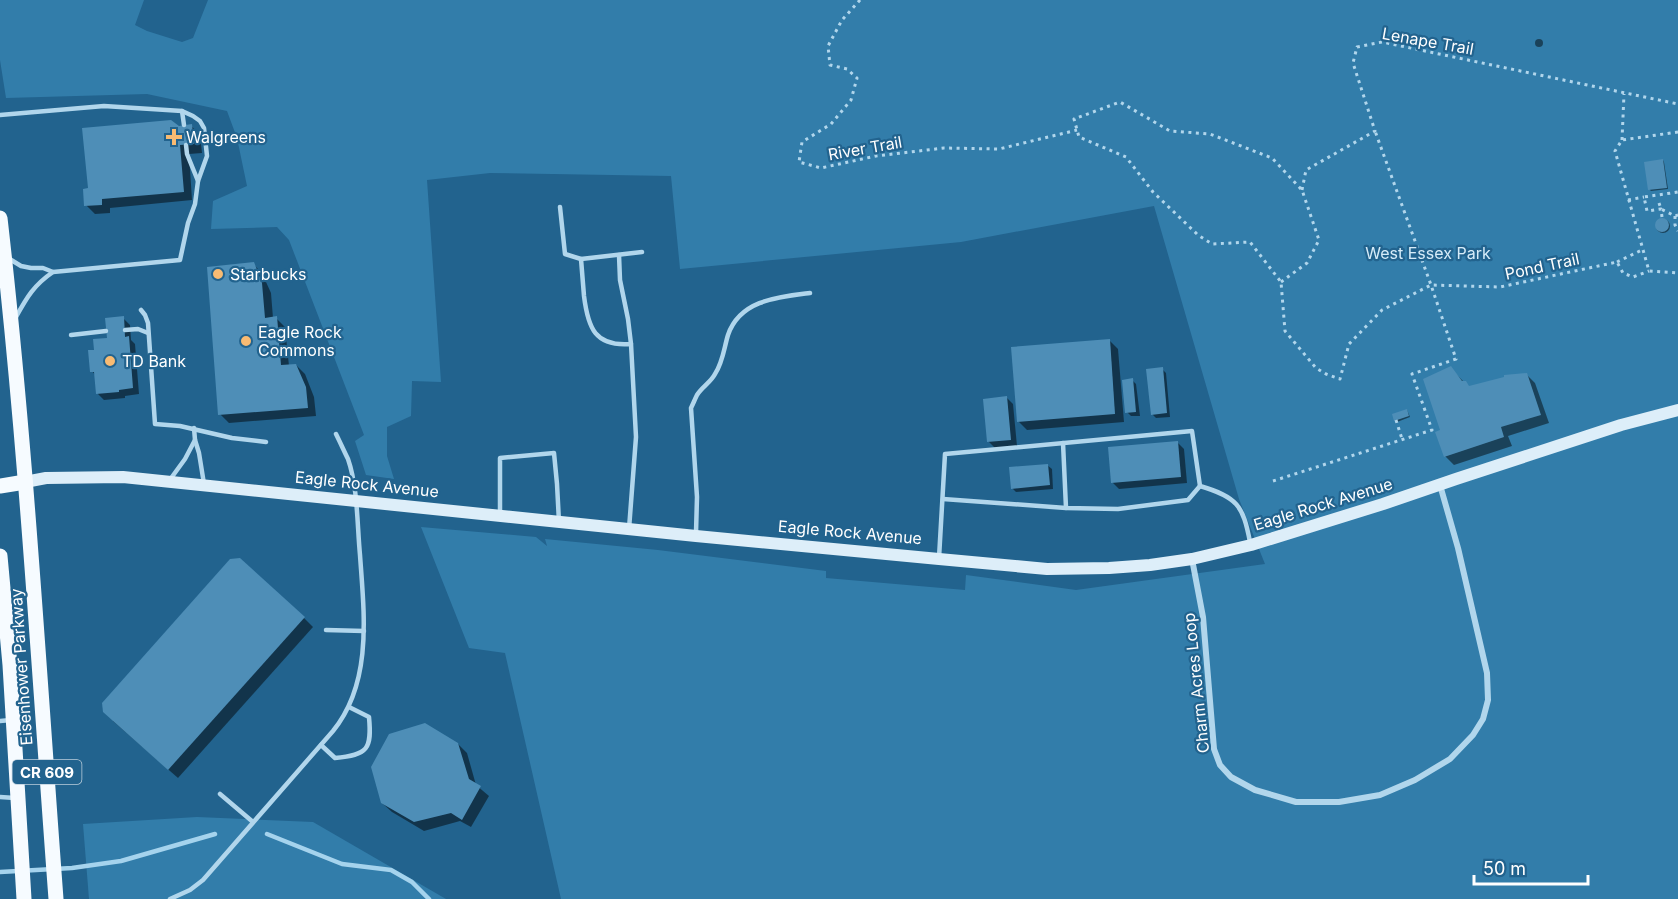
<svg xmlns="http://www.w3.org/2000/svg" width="1678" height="899" font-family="Inter,sans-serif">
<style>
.green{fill:#327daa}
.shadow{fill:#0007}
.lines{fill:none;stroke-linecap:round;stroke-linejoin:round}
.stream{stroke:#a5d3ed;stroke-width:4.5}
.building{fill:#4e8eb7}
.path{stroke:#b1d6ec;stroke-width:3;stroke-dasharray:3 4.5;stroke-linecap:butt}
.service{stroke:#b1d6ec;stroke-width:4.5}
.minor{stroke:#b1d6ec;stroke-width:6}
.secondary{stroke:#ddeef9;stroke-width:12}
.primary{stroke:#f6fbff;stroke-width:15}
.poi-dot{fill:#f8bb73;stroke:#22638e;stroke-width:2}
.labels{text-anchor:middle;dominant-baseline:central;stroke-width:4.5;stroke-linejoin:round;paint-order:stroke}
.shield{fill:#22638e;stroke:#bdd0dd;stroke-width:1.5}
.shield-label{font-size:15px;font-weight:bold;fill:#fff}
.street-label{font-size:16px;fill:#fff;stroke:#22638e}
.poi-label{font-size:16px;fill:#fff;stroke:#22638e;text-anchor:start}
.park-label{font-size:16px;fill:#d6ecf9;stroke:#22638e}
</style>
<rect width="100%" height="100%" fill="#22638e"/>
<g class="green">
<path d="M0,0H144L135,25L147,31L182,42L193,38L208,0H1678V899H561L505,653L469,648L421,527L536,537L547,546L545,539L658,550L826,571V578L965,590L966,575L1076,590L1265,564L1239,499L1154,206L961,242L680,269L671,176L490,173L427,180L441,382L412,381L411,416L387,427V456L394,479L366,475L355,441L364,435L289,240L277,227L211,229L213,201L247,186L237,138L227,111L147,94L6,98L0,60Z"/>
<path d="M197,817L313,822L446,899H89L83,824Z"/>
</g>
<g class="shadow">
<circle cx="1539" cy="43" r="4"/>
<path d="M191,126L200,134L202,153L189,154L192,200L110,208V213L95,214L86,205L90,190L178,128Z"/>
<path d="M1663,160L1664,162L1668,189L1651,191L1650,190Z"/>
<circle cx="1663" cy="226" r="7"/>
<path d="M253,264L262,273L271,293L273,318H276L285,327L289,366L296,365L305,374L314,397L316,416L229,423L220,414Z"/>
<path d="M123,318L130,325L131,340L135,344L139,394L125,396V398L104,400L98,394L96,376L92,371L96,351L109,340Z"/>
<path d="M1109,340L1118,349L1124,422L1027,430L1018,421Z"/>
<path d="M1450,368L1470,388L1526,374L1535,383L1549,423L1508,436L1512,446L1454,465L1445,456L1442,431Z"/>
<path d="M1162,369L1166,373L1170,417L1156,418L1152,414Z"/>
<path d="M1132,380L1136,384L1140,416H1131L1127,412Z"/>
<path d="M1007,398L1013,404L1017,446L995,448L988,441Z"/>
<path d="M1407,410L1410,417L1397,422L1394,415Z"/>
<path d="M1178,443L1184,449L1187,483L1119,489L1112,482Z"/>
<path d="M1047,465L1052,469L1053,489L1016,492L1012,488Z"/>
<path d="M304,618L313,627L178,778L113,721Z"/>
<path d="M458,744L467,753L476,785L489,796L471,827L460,821L424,831L392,812L382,803Z"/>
</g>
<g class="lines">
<g class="stream">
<path d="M267,834L342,864L391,870L412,882L429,899"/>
<path d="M0,872L72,868L121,861L215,834"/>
</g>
</g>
<g class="building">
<path d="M171,120L179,126L192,124L194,144L180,145L184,192L102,199V205L84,206L83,189L88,188L82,128Z"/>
<path d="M1663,159L1667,188L1648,190L1644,162Z"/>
<circle cx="1662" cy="225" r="7"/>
<path d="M254,262L262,283L265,318L277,316L281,365L296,364L306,387L308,408L218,415L207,267Z"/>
<path d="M124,316L125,337L129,336L133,388L119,390V392L96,394L94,372H90L88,350H94L93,339L107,338L105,318Z"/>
<path d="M1110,339L1115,414L1017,422L1011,347Z"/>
<path d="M1451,366L1462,381H1466L1469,386L1504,377V375L1527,373L1541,415L1501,427L1504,437L1444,457L1435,432L1440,430L1423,379Z"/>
<path d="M1163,367L1167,413L1151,415L1146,369Z"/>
<path d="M1133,378L1136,412L1125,413L1122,380Z"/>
<path d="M1007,396L1011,440L987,442L983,399Z"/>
<path d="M1407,409L1409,416L1394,421L1392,414Z"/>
<path d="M1178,441L1181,477L1111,483L1108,447Z"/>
<path d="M1048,464L1050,485L1011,489L1009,467Z"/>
<path d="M240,558L305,617L168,770L103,712L102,703L230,559Z"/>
<path d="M425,723L458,743L469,779L481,786L462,820L451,813L414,822L381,803L371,767L389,734Z"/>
</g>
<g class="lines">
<g class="path">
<path d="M860,0L842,20L828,46L830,65L847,69L857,78L851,100L831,124L802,142L799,162L821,168L876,156L944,148L999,149L1077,130"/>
<path d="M1678,132L1622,140L1615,151L1649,271L1678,273"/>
<path d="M1622,140L1624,94"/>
<path d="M1302,190L1306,170L1375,131L1353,63L1357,47L1382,42L1678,104"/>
<path d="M1628,200L1644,197"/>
<path d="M1659,203L1661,209L1675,216L1678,215"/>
<path d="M1675,216V225L1678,231"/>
<path d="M1662,217L1661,209L1647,211L1644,197L1678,192"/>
<path d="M1617,262L1642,250"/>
<path d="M1281,282L1307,263L1319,240L1302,190L1272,158L1210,134L1170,131L1120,102L1074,119L1079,137L1126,157L1153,192L1198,235L1212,244L1250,242L1281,282L1285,331L1316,368L1326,374L1340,379L1349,344L1382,310L1431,285L1500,287L1617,262L1623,273L1633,277L1649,271"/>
<path d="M1396,420L1402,439"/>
<path d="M1273,481L1432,430L1412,374L1456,359L1431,285L1375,131"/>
</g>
<g class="service">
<path d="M182,111L184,125"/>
<path d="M0,115L104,106L182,111L193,116L200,121L204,128L207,156L198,181L195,204L188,223L180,260L53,272C34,285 27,297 16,317"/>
<path d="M186,145L187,154L198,181"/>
<path d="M560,207L565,254L581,259L642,252"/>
<path d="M619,255L620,280L628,319L631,344L636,437L629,529"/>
<path d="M8,258L21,266L31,268H43L53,272"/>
<path d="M581,259C582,271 583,283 584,296C588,328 595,347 631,344"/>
<path d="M141,310L145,315L148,323L155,424L180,426L232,438L266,442"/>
<path d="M125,330L138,329L148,333"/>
<path d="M71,335L106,331"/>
<path d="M194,428L195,440L199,453L204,484"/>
<path d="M1063,443L1066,508"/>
<path d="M169,481L185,459L195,440"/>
<path d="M943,499L1066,508L1118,509L1188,500L1200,486"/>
<path d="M500,515V458L554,453L557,484L559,522"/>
<path d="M696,533L697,497L691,408C693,404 695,399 697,395C702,387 711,382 715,374C723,362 724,348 728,335C740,300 778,297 810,293"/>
<path d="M939,558L945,454L1192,431L1200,486C1237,497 1243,505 1250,542"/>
<path d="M326,630L364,631"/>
<path d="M0,721L11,720"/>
<path d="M321,745L335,758C368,755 372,749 369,717L349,707"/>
<path d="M220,794L253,822"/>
<path d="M0,797L15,798"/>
<path d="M170,899L190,890L203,880L333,731C373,682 364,613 360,555C357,524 358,488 348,459C344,451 340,442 336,434"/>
</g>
<path class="minor" d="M1192,559L1203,617L1214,749L1220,765L1231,777L1255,790L1296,802H1339L1380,795L1415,780L1450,759L1473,735L1483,719L1488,700L1487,673L1458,548L1440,485"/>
<path class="secondary" d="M25,482L46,478L123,477L696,536L939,559L1047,569L1109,568L1150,565L1192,559L1251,545L1383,504L1456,479L1621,425L1678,410"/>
<g class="primary">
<path d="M0,218C26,445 39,672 56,899"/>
<path d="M0,486L25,482"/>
<path d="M0,556L10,665L24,899"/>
</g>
</g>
<g class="poi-dot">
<path d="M171 128h6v6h6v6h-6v6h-6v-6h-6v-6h6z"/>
<circle cx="218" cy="274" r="6"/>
<circle cx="246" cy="341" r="6"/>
<circle cx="110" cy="361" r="6"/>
</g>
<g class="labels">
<rect class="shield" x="12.5" y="760" width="69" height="24" rx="4.5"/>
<g class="shield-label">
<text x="47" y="772">CR 609</text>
</g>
<g class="street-label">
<text transform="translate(1428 41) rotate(10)">Lenape Trail</text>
<text transform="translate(865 148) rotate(-10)">River Trail</text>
<text transform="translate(1542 266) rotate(-12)">Pond Trail</text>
<text transform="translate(367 484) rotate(6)">Eagle Rock Avenue</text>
<text transform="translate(1323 504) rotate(-17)">Eagle Rock Avenue</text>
<text transform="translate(850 532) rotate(5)">Eagle Rock Avenue</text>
<text transform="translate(21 667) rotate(-94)">Eisenhower Parkway</text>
<text transform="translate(1196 683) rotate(-96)">Charm Acres Loop</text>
</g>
<g class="poi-label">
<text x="186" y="137">Walgreens</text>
<text x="230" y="274">Starbucks</text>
<text x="258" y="332">Eagle Rock<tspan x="258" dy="18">Commons</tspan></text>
<text x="122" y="361">TD Bank</text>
</g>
<g class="park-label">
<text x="1428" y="253">West Essex Park</text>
</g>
</g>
<path d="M1474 875v9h114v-9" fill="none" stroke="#ffffff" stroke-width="3"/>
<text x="1483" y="875" font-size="18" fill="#ffffff" stroke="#22638e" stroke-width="4.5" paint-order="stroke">50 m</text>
</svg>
